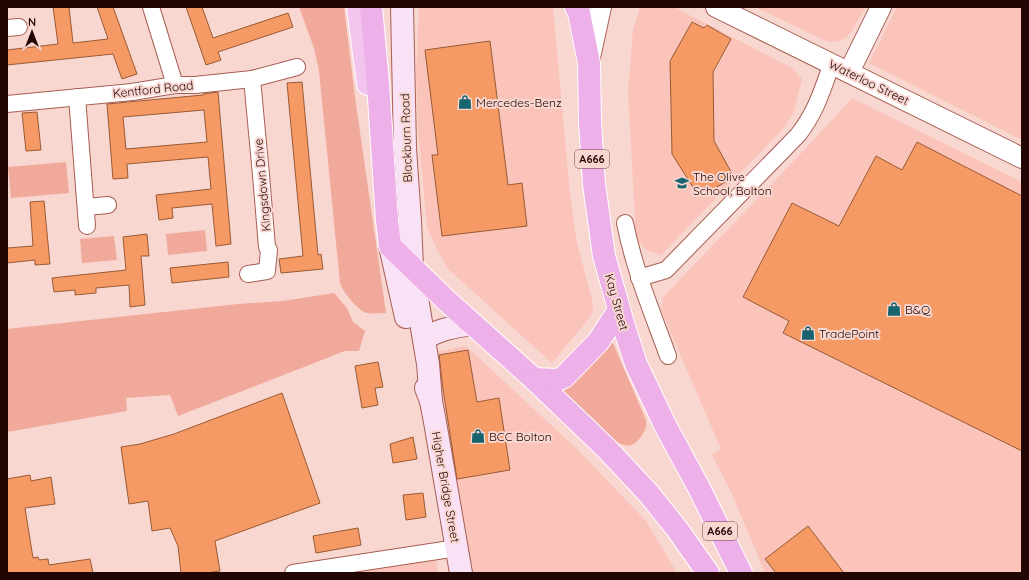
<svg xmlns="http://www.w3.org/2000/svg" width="1029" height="580" font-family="Quicksand,sans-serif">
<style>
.built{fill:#fbc4ba}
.green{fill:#f1a99c}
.building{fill:#f59a65;stroke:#995a34;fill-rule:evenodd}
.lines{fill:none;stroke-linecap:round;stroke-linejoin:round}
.minor-casing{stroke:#a75e52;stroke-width:18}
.tertiary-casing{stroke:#a75e52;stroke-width:22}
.secondary-casing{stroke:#a75e52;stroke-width:24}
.primary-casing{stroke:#fff;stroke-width:24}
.trunk-casing{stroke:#fff;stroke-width:24}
.minor{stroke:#fff;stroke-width:16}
.tertiary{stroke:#fff;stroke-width:20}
.secondary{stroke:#f9e1f6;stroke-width:22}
.primary{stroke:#f2c4ee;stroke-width:22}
.trunk{stroke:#eeb0e8;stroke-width:22}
.labels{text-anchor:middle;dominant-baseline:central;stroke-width:4;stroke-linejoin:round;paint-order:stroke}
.shield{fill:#f9d7d1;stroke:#624542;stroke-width:1}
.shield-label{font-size:11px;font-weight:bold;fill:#210604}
.street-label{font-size:12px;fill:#210604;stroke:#f9d7d1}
.poi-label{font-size:12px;fill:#210604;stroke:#f9d7d1;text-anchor:start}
</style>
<rect width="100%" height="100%" fill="#f9d7d1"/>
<g class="built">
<path d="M419,7H553L570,194L577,243L592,299L593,309L590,317L552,363L448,269L437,250L427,227L418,131L416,74Z"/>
<path d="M640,7H674L792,68L802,79L794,112L784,128L661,255L647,251L636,238L628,91L633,30Z"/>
<path d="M755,7H866L852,31L846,38L838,41L828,42Z"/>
<path d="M897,7H1022V140L869,63Z"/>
<path d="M852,98L1022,182V573H765L731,492L712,455L721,449L661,310L663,297L808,146Z"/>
<path d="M466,346L576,448L646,521L677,573H471L435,352Z"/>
<path d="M434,559H436L438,573H350Z"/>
</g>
<g class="green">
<path d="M299,7H344L355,97L386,313C380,313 373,314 367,313C358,311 343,292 340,283L319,71L314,48Z"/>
<path d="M66,162L69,193L11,198L8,167Z"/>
<path d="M205,230L207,251L168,255L166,234Z"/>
<path d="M114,236L117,260L82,263L80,239Z"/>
<path d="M334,293L347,308L353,322L365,331L359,351H345L178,416L170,395L126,398L127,411L7,432V329L238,304L283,301Z"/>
<path d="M607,343H613L646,420C647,428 645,431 640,438C632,448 626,447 615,441L561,389L580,375L595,361Z"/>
</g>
<g class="building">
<path d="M53,7H69L73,43L108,39L97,7H113L137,74L122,79L113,54L7,65V50L58,44Z"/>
<path d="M186,7H202L213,38L288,13L293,27L218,52L221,60L206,65Z"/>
<path d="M692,22L704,28L707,25L731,39L713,72L714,141L734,177L710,191L707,186L696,192L672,154L670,61Z"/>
<path d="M490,41L508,185L522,183L527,226L442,236L432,155H438L425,50Z"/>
<path d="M302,82L318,255L321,254L323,269L281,273L279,259L303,256L287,83Z"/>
<path d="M218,92L231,244L216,246L212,204L172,208L173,218L159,220L156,195L211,189L208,157L127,164L128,178L113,179L107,104L203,95V94ZM204,110L207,142L126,149L123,117Z"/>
<path d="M37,112L41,150L26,151L22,113Z"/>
<path d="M917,142L1022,196V451L783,333L789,321L743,297L792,203L839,226L876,156L902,170Z"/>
<path d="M44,201L50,264L35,265V260L7,263V248L33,246L30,202Z"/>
<path d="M147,234L149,256H141L145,305L130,307L129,285L96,288V293L75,295V290L54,292L52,278L126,270L123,237Z"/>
<path d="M228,262L229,277L172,283L170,268Z"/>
<path d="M468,350L477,402L499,398L510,470L457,479L443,389L439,355Z"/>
<path d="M378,362L383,387L375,388L378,405L362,408L355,366Z"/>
<path d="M282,393L320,503L215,541L220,571L207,573H181L178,546L170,528L152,531L148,501L129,504L121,447L140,444L174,434Z"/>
<path d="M413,437L417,459L393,463L390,444Z"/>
<path d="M30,475L31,481L51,477L55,504L25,508L33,558L38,557L39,560L48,559L49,565L90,559L93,573H7V479Z"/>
<path d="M423,493L426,517L406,520L403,495Z"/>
<path d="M808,526L844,573H776L765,559Z"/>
<path d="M358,528L361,545L316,553L313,536Z"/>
</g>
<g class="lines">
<defs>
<g id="minor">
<path d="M151,7L175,85"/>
<path d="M7,28L19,27"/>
<path d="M77,97L87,226"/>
<path d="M7,104L132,92L175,85H195L252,79L297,67"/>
<path d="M86,207L108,205"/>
<path d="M625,223C634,269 652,312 668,356"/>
<path d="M248,274L267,271L269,250L267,247L261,175L252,79"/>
<path d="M639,278L666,270L798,135C816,112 822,91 832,63"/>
<path d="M293,573L457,548"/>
</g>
<g id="tertiary">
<path d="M716,7L1022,158"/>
<path d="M589,62L601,7"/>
<path d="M849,72L881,7"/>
</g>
<g id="secondary">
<path d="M402,7L405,148L410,221L412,268L428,364L431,401"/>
<path d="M390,246L406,317"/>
<path d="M424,338C442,329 452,327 472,324"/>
<path d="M426,388L431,401L435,422L461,573"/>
</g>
<path id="primary" d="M358,7L368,84"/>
<g id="trunk">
<path d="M371,7L378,83L387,220L390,246L447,301L534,379L607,449L649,494L677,529L708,573"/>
<path d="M576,7L579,13L589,63L590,122L594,184L604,256L625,330L636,364L666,427L699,488L741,573"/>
<path d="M534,379L557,380L564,377L598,342L619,310"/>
</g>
</defs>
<use href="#minor" class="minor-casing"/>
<use href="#tertiary" class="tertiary-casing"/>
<use href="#secondary" class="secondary-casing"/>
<use href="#primary" class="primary-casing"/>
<use href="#trunk" class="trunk-casing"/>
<use href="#minor" class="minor"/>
<use href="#tertiary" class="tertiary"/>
<use href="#secondary" class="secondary"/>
<use href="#primary" class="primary"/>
<use href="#trunk" class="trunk"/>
</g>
<defs>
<symbol id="shop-bare" viewBox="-9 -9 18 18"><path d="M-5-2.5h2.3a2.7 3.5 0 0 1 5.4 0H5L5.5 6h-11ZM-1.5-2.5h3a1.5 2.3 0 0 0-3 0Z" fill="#17636e" stroke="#f9d7d1" stroke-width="2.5" paint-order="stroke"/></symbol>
<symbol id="school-bare" viewBox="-9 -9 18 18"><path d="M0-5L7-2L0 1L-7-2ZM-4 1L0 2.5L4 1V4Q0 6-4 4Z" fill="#17636e" stroke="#f9d7d1" stroke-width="2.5" paint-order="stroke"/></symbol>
</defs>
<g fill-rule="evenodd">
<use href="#shop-bare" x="455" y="92" width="20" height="20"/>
<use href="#school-bare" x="672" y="173" width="20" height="20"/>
<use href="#shop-bare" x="884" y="299" width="20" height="20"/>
<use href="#shop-bare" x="798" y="323" width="20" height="20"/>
<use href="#shop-bare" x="468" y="426" width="20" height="20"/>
</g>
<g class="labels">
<g class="shield">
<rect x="575" y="150" width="34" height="18" rx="3"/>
<rect x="703" y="522" width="34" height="18" rx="3"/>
</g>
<g class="shield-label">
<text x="592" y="159">A666</text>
<text x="720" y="531">A666</text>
</g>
<g class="street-label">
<text transform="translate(869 82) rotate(26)">Waterloo Street</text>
<text transform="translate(153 89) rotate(-6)">Kentford Road</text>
<text transform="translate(406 138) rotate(-92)">Blackburn Road</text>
<text transform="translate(262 185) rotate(-95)">Kingsdown Drive</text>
<text transform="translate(617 302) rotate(74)">Kay Street</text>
<text transform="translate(446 487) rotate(80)">Higher Bridge Street</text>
</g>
<g class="poi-label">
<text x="476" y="102">Mercedes-Benz</text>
<text x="693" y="176">The Olive<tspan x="693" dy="14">School, Bolton</tspan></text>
<text x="905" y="309">B&amp;Q</text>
<text x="819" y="333">TradePoint</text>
<text x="489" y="436">BCC Bolton</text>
</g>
</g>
<rect width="1029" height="580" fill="none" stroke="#210604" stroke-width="16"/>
<g transform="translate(32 32)" stroke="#f9d7d1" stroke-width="3" paint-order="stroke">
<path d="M0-3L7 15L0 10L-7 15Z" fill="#210604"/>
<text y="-6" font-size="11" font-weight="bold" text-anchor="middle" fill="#210604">N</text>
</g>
</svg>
